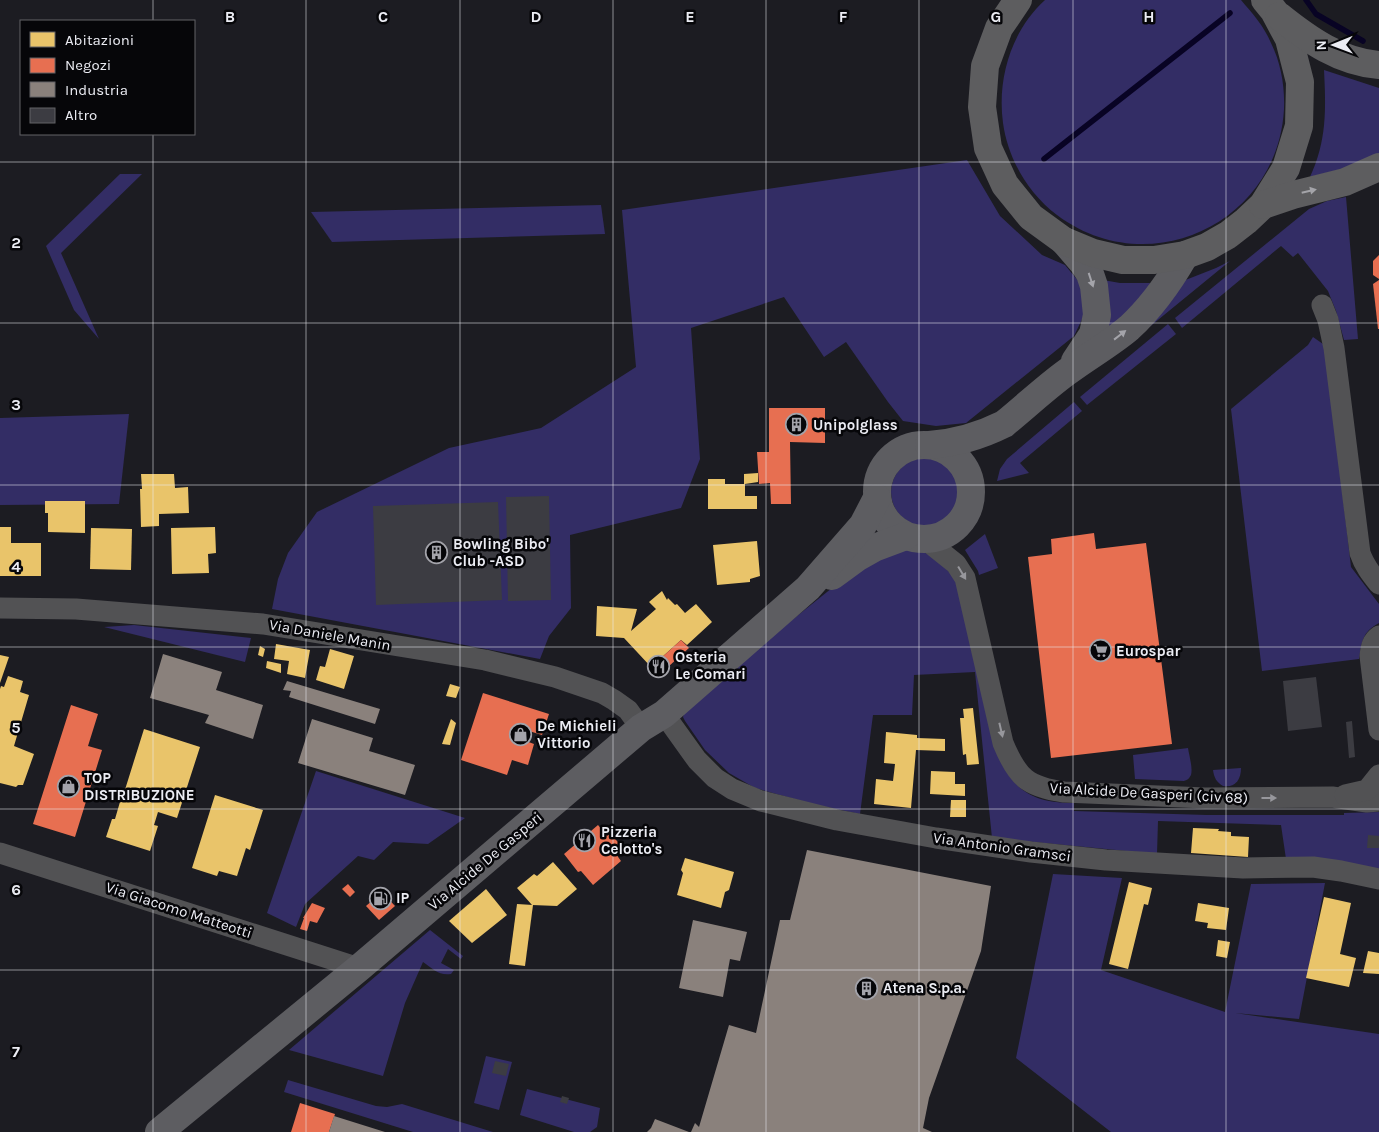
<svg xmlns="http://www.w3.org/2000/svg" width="1379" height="1132" font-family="Karla,sans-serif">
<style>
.green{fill:#332d65}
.homes{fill:#e9c46a}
.shops{fill:#e76f51}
.industry{fill:#8a817c}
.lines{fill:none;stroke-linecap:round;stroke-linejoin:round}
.stream{stroke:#080324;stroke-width:5.5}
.building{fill:#3c3c42}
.street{stroke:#525254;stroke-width:21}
.secondary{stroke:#5d5d61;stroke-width:28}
.primary{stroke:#5d5d5f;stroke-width:28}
.oneway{fill:#a4a4a9}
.oneway2{fill:#a4a4aa}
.oneway3{fill:#97979c}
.grid{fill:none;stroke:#ebecf3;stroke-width:1;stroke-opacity:0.55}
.labels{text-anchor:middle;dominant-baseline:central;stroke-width:5;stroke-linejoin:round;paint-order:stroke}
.poi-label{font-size:15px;font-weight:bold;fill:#ebecf3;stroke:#060609;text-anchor:start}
.street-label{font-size:15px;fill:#ebecf3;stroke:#060609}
.grid-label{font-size:16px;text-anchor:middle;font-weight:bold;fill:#ebecf3;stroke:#060609;stroke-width:5;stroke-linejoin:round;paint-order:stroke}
</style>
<rect width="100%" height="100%" fill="#1c1c22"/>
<g class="green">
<path d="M1045,0H1241C1252,13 1264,26 1271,43C1281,63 1285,87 1284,109C1278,223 1149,284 1057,215C1028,193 1008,159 1003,123C997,79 1011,31 1045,0Z"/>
<path d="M1324,70L1379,88V156L1370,162L1310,177C1327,141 1326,109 1324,70Z"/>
<path d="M967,160L1000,216L1042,255L1065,265L1084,288L1085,313L1074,336L966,423L936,426L903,421L888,402L846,342L824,357L784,297L691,328L700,459L681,508L570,535L571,608L549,636L540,659L272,609L278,579L288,553L317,512L449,448L541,428L636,367L622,210Z"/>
<path d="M120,174H142L61,253L99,339L74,310L46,246Z"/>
<path d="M1346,197L1358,339L1344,340L1336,311L1328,291L1298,253L1293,257L1281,246L1182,328L1175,318L1309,209L1327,201Z"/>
<path d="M601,205L605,234L332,242L311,212Z"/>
<path d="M1230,261L1142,333L1183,281L1216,268Z"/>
<path d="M1103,280L1120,283H1150L1149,288L1104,336C1110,312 1112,303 1103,280Z"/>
<path d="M1168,324L1176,334L1087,405L1080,397Z"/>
<path d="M1313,337L1323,344L1327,358L1351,567L1379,604V623C1362,632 1362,642 1359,659L1262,671L1231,409L1308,345Z"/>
<path d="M1074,402L1082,411L1020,463L1029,473L997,481L1000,469L1007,459Z"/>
<path d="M129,414L119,504L0,505V418Z"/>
<circle cx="925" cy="492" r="34"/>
<path d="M985,534L998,568L979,575L978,571L965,550Z"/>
<path d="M897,550C902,550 907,549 913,550C933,551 948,570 960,585L1000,759C1015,793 1037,803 1074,803V811L1207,815H1344V813L1379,812V874L1286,859L1281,825L1158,821L1157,854L992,838L975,672L914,675L912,715H873L860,814L816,805L755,788L729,773L705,750L685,721L683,717L687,704L842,580Z"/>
<path d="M134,625L251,638L245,662L104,627Z"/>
<path d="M1188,748C1189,755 1193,768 1191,775C1189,779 1187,780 1184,781L1135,779L1133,755Z"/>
<path d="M1241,768C1241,780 1235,788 1223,786C1216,782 1214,777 1213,770Z"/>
<path d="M316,771L465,818L428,844L393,842L374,860L358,856L305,904L296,927L267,913Z"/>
<path d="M1053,874L1122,878L1101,970L1225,1012L1251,884L1325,883L1299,1019L1235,1013L1379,1034V1132H1111L1016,1058Z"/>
<path d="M430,930L463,956L461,959L448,949L441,963L454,970L451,974C439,976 433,969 423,962L405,1003L383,1076L289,1050Z"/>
<path d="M486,1056L512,1062L499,1110L474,1103Z"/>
<path d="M288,1080L376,1106L387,1107L402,1104L493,1132H413L284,1092Z"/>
<path d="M527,1089L600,1108L597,1127L590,1132H574L520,1115Z"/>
</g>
<g class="homes">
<path d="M758,473V482L745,484V496H757V509H708V479H725V484H744V474Z"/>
<path d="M141,474H174L175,488L188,487L189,513L159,514V526L141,527L140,489H142Z"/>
<path d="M45,501H85V533L48,532V513H45Z"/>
<path d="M0,527H11V543H41V576H0Z"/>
<path d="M215,527L216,553L208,554L209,573L172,574L171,528Z"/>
<path d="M91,528L132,529L131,570L90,569Z"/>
<path d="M757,541L760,576L750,579V582L717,585L713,545Z"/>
<path d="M662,591L667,600L668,598L675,605L677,604L685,613L696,604L712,622L687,645L681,640L651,667L624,638L596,636L597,606L637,609L631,631L656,609L649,602Z"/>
<path d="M276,644L310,650L305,678L287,674L289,661L274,659Z"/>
<path d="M260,646L265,649L263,657L258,655Z"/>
<path d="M330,649L354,656L344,689L316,680L320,666L325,667Z"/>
<path d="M0,655L9,657L0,683Z"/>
<path d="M267,661L281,664V673L266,668Z"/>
<path d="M8,676L23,681L20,692L29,695L14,746L34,754L23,785H18L16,787L0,783V689L1,686L4,687Z"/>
<path d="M450,684L460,687L456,698L446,696Z"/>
<path d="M973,708L979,764L967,765L966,754L963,755L960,718H964L963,709Z"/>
<path d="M451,719L456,723L450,745L442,744Z"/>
<path d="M144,729L200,747L177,818L158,812L154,825L158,826L150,851L106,837L112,819H115L122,795L123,796Z"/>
<path d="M886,732L917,735V738L945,739V751L916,750L911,808L874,804L876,779L893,781L895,764L884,763Z"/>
<path d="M931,771L955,772V784H965V796L930,794Z"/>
<path d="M215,795L263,810L250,850L246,848L237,876L219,871L217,876L192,868Z"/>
<path d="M951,800H966V817H950Z"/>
<path d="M1193,828L1219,829L1218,831L1231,832V836L1249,837L1248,857L1191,853Z"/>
<path d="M685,858L734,872L729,890L725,892L721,908L677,895L683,873L681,870Z"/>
<path d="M553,862L577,889L557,906L532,905L517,888L534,874L537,876Z"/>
<path d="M1129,882L1152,888L1148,905L1144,904L1128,969L1109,964Z"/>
<path d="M486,889L507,915L472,943L449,921Z"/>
<path d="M1324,897L1351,903L1340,954L1356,958L1349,987L1306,978Z"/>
<path d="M1198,903L1229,908L1226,930L1207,928L1208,923L1195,921Z"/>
<path d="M517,904L533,905L525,966L509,964Z"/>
<path d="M1218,940L1230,942L1227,958L1216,956Z"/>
<path d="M1368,951L1379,953V974L1363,973Z"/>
</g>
<g class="shops">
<path d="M1379,255V279L1373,275V261Z"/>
<path d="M1379,280V329H1378L1373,284Z"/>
<path d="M769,408H825V443L790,442L791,504H771L770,483L759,484L757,452H769Z"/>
<path d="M1094,533L1096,549L1146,543L1172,744L1051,758L1028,557L1052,554L1051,539Z"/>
<path d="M681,640L689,648L658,676L650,668Z"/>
<path d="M483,693L549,714L542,735L529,731L526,741L534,744L528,765L512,760L507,775L461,760Z"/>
<path d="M71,705L98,714L88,746L102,750L75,837L33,824Z"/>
<path d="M598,825L607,836L610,833L623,848L616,854L621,861L593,885L581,871L578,872L564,854Z"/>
<path d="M348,884L355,892L350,897L342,889Z"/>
<path d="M382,892L395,906L379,920L366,906Z"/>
<path d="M312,903L325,908L317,923L310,921L307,931L300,929L304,918H303Z"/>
<path d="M300,1103L335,1114L329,1132H291Z"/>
</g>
<g class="industry">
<path d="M163,654L222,672L216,690L263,705L253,739L205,723L209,715L150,698Z"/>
<path d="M287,681L380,709L375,724L289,697L291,691L283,690Z"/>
<path d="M312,719L373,738L369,751L415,765L405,795L298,763Z"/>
<path d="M807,850L991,886L981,951L929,1098L923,1128L932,1132H691L695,1123L699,1127L729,1025L756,1033L780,920H790Z"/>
<path d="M693,920L747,932L740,961L730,959L723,997L679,988Z"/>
<path d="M334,1116L385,1132H329Z"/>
<path d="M655,1119L689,1132H647L651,1128Z"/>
</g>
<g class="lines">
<g class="stream">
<path d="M1306,0L1316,14L1363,41"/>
<path d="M1044,159L1230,13"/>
</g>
</g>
<g class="building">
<path d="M549,496L551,600L508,601L506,497Z"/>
<path d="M498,502L502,600L376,605L373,506Z"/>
<path d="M1316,677L1322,727L1288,731L1283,681Z"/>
<path d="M1352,721L1355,757L1349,758L1346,722Z"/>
<path d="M1368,835L1379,836V848H1367Z"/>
<path d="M495,1061L509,1064L506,1076L492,1073Z"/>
<path d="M562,1096L569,1098L567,1104L560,1102Z"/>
</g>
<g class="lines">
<g class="street">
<path d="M1322,305L1328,320L1334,348L1360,553C1364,565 1371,574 1379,584"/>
<path d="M926,540L956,564L965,578L1003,743C1017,777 1027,787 1064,792L1205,798L1332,797L1367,802L1379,801"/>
<path d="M0,608L76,609L263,624L485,660L555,677L602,693L614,700L628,710L641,728"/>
<path d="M1379,636C1372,641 1371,647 1370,656L1379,730"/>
<path d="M664,714L697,760L715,778L732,789L761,801L837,820L936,838L1031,852L1106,860L1243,868L1313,867L1341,871L1379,879"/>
<path d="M1345,795L1367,790L1379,775"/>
<path d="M0,853L359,968"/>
</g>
<g class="secondary">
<path d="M1064,241L1083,263L1090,274L1094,286L1097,315L1093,334L1075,361"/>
<circle cx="924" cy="492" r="47"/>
<path d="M929,445C956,443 980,436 1004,424C1025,407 1045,388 1067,372C1087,357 1110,344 1129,328C1152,307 1170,281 1185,255"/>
<path d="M832,576L858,557L874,548L906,536"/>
<path d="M159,1132L359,968L641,728L664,714L808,588L863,525L877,498"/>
</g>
<g class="primary">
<path d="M1018,0L999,28L985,66L982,107L988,148L1005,185L1031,217L1064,241L1093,253L1123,260H1154L1185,255L1207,247L1228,235L1246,221L1263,205L1286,168L1299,126L1300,82L1289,39L1274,11L1265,0"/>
<path d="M1279,16C1309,40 1340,62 1379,65"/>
<path d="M1263,205L1293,195L1345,182L1379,167"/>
</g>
</g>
<defs><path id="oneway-solid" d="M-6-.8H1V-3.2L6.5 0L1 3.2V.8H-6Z" transform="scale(1.25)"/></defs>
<use class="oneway" href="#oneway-solid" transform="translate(1309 191) rotate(-13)"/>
<g class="oneway2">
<use href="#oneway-solid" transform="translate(1091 280) rotate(72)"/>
<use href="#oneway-solid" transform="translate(1120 335) rotate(-38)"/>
</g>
<g class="oneway3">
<use href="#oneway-solid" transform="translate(962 573) rotate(59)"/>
<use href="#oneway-solid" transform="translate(1001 730) rotate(77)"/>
<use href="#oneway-solid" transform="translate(1269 798)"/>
</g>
<path class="grid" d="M153,0V21M306,0V1132M460,0V1132M613,0V1132M766,0V1132M919,0V1132M1073,0V1132M1226,0V1132M153,134V1132M0,162H1379M0,323H1379M0,485H1379M0,647H1379M0,809H1379M0,970H1379"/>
<defs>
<symbol id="building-ring" viewBox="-11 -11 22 22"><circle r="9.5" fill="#060609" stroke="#a3a3aa" stroke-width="1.5"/><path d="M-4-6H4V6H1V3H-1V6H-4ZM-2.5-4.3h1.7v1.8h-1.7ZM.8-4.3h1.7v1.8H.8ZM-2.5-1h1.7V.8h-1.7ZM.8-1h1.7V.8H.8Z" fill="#a3a3aa"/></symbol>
<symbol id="supermarket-ring" viewBox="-11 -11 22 22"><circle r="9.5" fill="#060609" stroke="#a3a3aa" stroke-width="1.5"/><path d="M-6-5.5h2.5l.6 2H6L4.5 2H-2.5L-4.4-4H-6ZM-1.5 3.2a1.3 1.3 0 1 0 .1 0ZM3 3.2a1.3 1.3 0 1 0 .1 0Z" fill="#a3a3aa"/></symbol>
<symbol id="restaurant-ring" viewBox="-11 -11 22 22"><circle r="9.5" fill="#060609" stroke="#a3a3aa" stroke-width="1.5"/><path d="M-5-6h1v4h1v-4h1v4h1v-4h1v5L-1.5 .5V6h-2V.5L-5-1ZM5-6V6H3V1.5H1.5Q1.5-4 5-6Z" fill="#a3a3aa"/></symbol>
<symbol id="shop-ring" viewBox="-11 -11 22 22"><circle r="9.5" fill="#060609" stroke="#a3a3aa" stroke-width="1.5"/><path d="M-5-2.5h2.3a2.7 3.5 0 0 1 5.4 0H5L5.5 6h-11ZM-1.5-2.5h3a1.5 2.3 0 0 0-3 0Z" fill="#a3a3aa"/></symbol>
<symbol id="fuel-ring" viewBox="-11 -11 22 22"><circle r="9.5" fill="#060609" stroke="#a3a3aa" stroke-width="1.5"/><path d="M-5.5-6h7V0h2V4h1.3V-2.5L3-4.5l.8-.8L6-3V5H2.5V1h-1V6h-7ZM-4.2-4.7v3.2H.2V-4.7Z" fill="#a3a3aa"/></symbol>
</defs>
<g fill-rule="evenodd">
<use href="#building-ring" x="784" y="412" width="25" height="25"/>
<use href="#building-ring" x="424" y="540" width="25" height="25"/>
<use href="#supermarket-ring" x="1088" y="638" width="25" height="25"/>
<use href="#restaurant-ring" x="646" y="654" width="25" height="25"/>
<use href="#shop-ring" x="508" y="722" width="25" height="25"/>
<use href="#shop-ring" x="56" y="774" width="25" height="25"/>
<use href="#restaurant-ring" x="572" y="828" width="25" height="25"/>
<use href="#fuel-ring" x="368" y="886" width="25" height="25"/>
<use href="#building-ring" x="854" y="976" width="25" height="25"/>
</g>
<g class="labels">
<g class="poi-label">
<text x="813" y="425">Unipolglass</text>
<text x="453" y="544">Bowling Bibo'<tspan x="453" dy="17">Club -ASD</tspan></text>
<text x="1116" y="651">Eurospar</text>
<text x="675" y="657">Osteria<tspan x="675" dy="17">Le Comari</tspan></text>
<text x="537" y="726">De Michieli<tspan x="537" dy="17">Vittorio</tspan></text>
<text x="84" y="778">TOP<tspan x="84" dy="17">DISTRIBUZIONE</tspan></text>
<text x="601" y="832">Pizzeria<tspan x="601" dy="17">Celotto's</tspan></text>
<text x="396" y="898">IP</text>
<text x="883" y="988">Atena S.p.a.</text>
</g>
<g class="street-label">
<text transform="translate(330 635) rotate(10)">Via Daniele Manin</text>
<text transform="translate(1149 793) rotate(3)">Via Alcide De Gasperi (civ 68)</text>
<text transform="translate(1002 847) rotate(8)">Via Antonio Gramsci</text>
<text transform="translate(485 861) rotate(-40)">Via Alcide De Gasperi</text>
<text transform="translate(179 910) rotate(18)">Via Giacomo Matteotti</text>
</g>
</g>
<g class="grid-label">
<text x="230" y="22">B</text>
<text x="383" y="22">C</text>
<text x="536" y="22">D</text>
<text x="690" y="22">E</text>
<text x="843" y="22">F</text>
<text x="996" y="22">G</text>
<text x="1149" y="22">H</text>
<text x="16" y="248">2</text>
<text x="16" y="410">3</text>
<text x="16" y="572">4</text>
<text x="16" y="733">5</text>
<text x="16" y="895">6</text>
<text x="16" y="1057">7</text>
</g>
<rect x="20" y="20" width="175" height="115" fill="#060609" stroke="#626267"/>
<rect x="30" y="32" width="25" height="15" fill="#e9c46a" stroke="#626267"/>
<text x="65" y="45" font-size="15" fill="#ebecf3">Abitazioni</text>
<rect x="30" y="58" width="25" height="15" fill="#e76f51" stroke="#626267"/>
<text x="65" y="70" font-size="15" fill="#ebecf3">Negozi</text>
<rect x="30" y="82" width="25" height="15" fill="#8a817c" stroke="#626267"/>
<text x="65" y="95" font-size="15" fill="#ebecf3">Industria</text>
<rect x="30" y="108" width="25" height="15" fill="#3c3c42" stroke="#626267"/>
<text x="65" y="120" font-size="15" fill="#ebecf3">Altro</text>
<g transform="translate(1334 45) rotate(269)" stroke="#060609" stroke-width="4" paint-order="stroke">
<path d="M0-4L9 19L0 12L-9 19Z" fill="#ebecf3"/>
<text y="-8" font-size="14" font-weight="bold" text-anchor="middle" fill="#ebecf3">N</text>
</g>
</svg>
